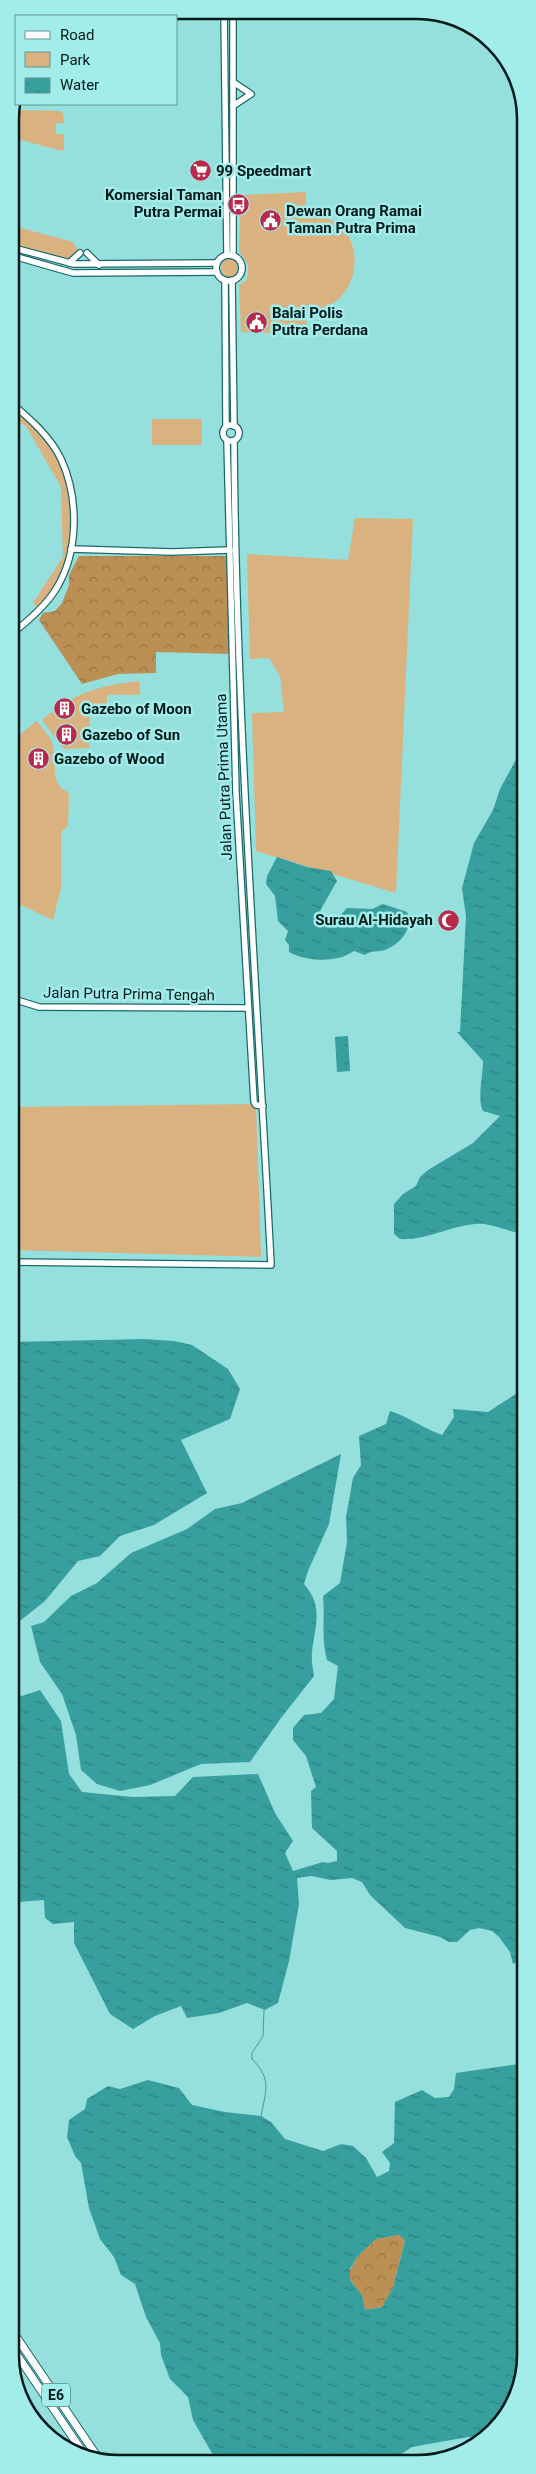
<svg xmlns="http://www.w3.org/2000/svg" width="536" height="2474" font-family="Roboto,sans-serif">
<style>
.green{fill:#dab280}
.forest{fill:url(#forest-crowns)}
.water{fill:url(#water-ripples);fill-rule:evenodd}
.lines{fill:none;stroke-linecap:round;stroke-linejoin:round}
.stream{stroke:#379f9d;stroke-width:1}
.secondary-casing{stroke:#196a68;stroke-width:8}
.highway-casing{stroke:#196a68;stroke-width:9}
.secondary{stroke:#fff;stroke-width:5.5}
.highway{stroke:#fff;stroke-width:7}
.labels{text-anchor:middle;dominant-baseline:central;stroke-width:5;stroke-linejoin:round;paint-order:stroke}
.shield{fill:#a2ecea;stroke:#315958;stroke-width:1}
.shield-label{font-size:14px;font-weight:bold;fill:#001a1a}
.poi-label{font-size:15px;font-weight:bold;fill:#001a1a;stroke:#a2ecea;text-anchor:start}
.street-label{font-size:15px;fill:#001a1a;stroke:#a2ecea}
.rim{fill:none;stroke:#001a1a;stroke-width:2.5}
</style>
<defs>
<pattern id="forest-crowns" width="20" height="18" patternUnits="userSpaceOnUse" patternTransform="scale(1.25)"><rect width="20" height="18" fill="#bc8f54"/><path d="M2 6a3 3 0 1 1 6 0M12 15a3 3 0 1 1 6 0" fill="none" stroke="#967445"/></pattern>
<pattern id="water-ripples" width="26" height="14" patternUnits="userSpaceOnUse" patternTransform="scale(1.25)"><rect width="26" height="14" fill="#379f9d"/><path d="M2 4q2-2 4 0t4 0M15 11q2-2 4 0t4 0" fill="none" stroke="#2c817f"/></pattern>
</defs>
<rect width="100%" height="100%" fill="#95dfdd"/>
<g class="green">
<path d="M11,110L61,111L63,114L64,123H56V134H64V150L62,151L10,137Z"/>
<path d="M306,192V210C317,217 332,217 341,226C361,247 359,284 335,302C327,308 316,309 306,311L307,334L241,332L239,285L246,281L248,274V264L239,251L241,195Z"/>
<path d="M10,225L73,242L78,250L70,261L10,245Z"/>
<circle cx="231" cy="268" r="10"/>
<path d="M10,404C28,421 47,438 58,459C77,495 76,557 53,590C49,596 43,602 38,608L33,603L63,557L61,487L26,426L10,418Z"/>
<rect x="152" y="419" width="50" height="26"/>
<path d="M355,518L413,519L396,893L256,851L252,713L284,712L280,676L269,658L250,659L247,554L348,560Z"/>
<path d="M139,681L140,695H107V704H90L89,748L64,749L42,720C76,692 97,686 139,681Z"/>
<path d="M36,721C42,727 47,733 51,740C59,759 47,783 69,793L68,826L61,832V888L53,920L10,900V744Z"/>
<path d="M256,1104L261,1257L11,1250V1107Z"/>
</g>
<g class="forest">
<path d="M79,556H226L231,654L156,652V673L118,674L82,684L39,620L43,613L55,611L62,603L69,585V575Z"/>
<path d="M399,2235L405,2239L393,2288L382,2307L365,2310L362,2295L350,2280V2270L358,2256L376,2239Z"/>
</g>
<g class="water">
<path d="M525,743V1235C512,1232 497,1226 484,1224C458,1222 428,1241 400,1239L394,1234V1204L403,1194L416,1186L420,1177L428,1170L473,1143L500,1116L483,1111C477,1099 483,1076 483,1061L457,1032H460L466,916L462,888L474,843L493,810L500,789Z"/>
<path d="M277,857L307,867L331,871L337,881L321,909L319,918L337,919L347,908L372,909L383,904L407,912C414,929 400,944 385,950C378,952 371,950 365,955L354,951C337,963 307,962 289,952V945L285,940L288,931L278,921L275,896L266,884L267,876Z"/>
<path d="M348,1036L350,1071L337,1072L335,1037Z"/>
<path d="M144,1339L174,1341L192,1345L228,1369L240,1389L230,1419L181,1440L207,1493L154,1525L120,1536L100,1556L78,1561L45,1601L11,1628V1342Z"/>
<path d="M525,1388L526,1958L513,1964L510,1952L499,1937L492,1931L479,1928L470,1930L457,1942H449L440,1937L405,1928L370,1895L362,1882L352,1878L331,1880L311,1876L297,1878L299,1904L289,1961L278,2003L265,2010L247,2003L219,2013L187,2018L181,2006L155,2016L133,2029L110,2014L74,1943V1922L53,1924L45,1918L44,1900L18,1902L11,1899V1689L22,1696L40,1690L61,1721L69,1774L82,1792L133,1797L175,1796L193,1777L258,1774L275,1813L293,1841L285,1853L293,1871L323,1862L328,1863L337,1861V1851L312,1828L311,1791L316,1787L306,1756L293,1740V1728L304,1715L321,1713L334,1699L338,1666L327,1660C321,1639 325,1618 323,1596L340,1583L347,1542L346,1517L353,1478L361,1465L359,1436L386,1424L390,1411C409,1417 423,1428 442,1435L454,1417L453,1409L488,1412Z"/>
<path d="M341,1454L329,1524L308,1571L304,1584C324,1607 315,1625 312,1652C311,1660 313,1669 314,1676L281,1718L250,1762L201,1764L150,1785L120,1791L97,1784L81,1770L76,1735L62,1694L40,1662L31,1626L44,1622L71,1596L97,1583L131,1553L187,1529L215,1509L242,1503Z"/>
<path d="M526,2063V2362L499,2427L487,2437H468L412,2447L388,2463L217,2462L193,2420L188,2397L170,2379L161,2355L160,2343L146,2317L135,2284L121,2275L114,2257L100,2239L89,2208L81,2163L75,2156L67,2137L69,2120L85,2109L87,2099L108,2086L120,2089L148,2080L179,2088L192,2105L225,2112L261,2116L271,2122L285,2139L323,2151L341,2144L353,2146L366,2158L377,2177L389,2171L390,2163L382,2152L394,2143L395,2102L422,2090L435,2098L449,2097L454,2089L456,2073ZM399,2235L405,2240L393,2288L382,2307L365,2310L362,2295L350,2280V2269L358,2256L376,2239Z"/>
</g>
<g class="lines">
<path class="stream" d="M261,2116C266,2090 272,2079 252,2059V2053L263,2036L264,2010"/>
<defs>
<g id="secondary">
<path d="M224,11L227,255"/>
<path d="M233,106L251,94L233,82"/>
<path d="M10,247L74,264L217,263"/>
<path d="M87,253L99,265"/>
<path d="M10,255L73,273L217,272"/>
<circle cx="229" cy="268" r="13"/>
<path d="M233,256V11"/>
<path d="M69,263L80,253"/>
<path d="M225,280L226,426"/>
<path d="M232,280L234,426"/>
<path d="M10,402C29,418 50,436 61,459C79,498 79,552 56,589C45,607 27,622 10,635"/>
<circle cx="231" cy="433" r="8"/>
<path d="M227,441L236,793L254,1102L256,1105L263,1106"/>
<path d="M71,549L172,552L230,550"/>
<path d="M10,998L39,1007L247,1008"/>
<path d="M11,1262L271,1265C257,990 236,716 234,441"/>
</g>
<g id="highway">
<path d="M11,2329L101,2462"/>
<path d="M11,2346L84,2454"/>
</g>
</defs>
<use href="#secondary" class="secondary-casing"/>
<use href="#highway" class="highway-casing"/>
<use href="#secondary" class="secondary"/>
<use href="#highway" class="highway"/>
</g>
<defs>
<symbol id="supermarket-disc" viewBox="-11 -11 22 22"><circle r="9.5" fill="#ba294c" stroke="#a2ecea"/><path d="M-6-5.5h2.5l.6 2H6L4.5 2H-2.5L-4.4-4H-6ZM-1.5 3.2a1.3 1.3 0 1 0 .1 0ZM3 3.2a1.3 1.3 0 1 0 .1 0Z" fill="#fff"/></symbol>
<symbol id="bus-disc" viewBox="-11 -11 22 22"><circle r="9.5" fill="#ba294c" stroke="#a2ecea"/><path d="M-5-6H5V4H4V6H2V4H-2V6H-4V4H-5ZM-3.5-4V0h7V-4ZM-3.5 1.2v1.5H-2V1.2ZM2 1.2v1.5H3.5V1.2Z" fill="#fff"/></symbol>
<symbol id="civic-disc" viewBox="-11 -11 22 22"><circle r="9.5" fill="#ba294c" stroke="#a2ecea"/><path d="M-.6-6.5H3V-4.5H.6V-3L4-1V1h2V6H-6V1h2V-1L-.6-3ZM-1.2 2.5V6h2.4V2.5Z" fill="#fff"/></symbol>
<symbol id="building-disc" viewBox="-11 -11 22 22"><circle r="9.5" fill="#ba294c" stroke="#a2ecea"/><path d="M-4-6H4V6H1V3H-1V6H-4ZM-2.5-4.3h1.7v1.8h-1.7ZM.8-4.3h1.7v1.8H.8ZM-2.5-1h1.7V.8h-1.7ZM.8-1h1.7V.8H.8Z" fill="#fff"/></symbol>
<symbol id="mosque-disc" viewBox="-11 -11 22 22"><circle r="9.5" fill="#ba294c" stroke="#a2ecea"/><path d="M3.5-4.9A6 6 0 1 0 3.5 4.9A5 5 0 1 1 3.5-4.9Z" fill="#fff"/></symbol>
</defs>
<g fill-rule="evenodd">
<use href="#supermarket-disc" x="188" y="158" width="25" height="25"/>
<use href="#bus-disc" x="226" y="192" width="25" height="25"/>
<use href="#civic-disc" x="258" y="208" width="25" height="25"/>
<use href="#civic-disc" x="244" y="310" width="25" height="25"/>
<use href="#building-disc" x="52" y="696" width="25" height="25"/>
<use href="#building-disc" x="54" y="722" width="25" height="25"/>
<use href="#building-disc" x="26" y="746" width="25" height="25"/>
<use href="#mosque-disc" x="436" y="908" width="25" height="25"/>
</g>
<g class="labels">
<rect class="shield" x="42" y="2383.5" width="28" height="23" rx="4"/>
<g class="shield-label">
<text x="56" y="2395">E6</text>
</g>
<g class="poi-label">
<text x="216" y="171">99 Speedmart</text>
<text x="222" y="195" text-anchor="end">Komersial Taman<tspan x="222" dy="17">Putra Permai</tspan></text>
<text x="286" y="211">Dewan Orang Ramai<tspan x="286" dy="17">Taman Putra Prima</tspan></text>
<text x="272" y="313">Balai Polis<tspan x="272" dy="17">Putra Perdana</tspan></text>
<text x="81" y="709">Gazebo of Moon</text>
<text x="82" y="735">Gazebo of Sun</text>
<text x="54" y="759">Gazebo of Wood</text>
<text x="433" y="920" text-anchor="end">Surau Al-Hidayah</text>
</g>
<g class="street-label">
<text transform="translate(224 777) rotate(-92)">Jalan Putra Prima Utama</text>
<text transform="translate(129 994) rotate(1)">Jalan Putra Prima Tengah</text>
</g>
</g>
<path d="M0 0H536V2474H0ZM119 19H417A100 100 0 0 1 517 119V2355A100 100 0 0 1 417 2455H119A100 100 0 0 1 19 2355V119A100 100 0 0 1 119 19Z" fill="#a2ecea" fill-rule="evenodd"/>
<path class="rim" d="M119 19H417A100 100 0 0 1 517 119V2355A100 100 0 0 1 417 2455H119A100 100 0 0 1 19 2355V119A100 100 0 0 1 119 19Z"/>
<rect x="15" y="15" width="162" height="90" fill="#a2ecea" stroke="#619897"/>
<rect x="25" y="31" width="25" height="8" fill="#ffffff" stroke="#619897"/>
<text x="60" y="40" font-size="15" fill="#001a1a">Road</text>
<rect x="25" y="52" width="25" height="15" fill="#dab280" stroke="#619897"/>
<text x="60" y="65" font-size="15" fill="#001a1a">Park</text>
<rect x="25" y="78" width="25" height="15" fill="url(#water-ripples)" stroke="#619897"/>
<text x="60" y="90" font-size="15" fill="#001a1a">Water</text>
</svg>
